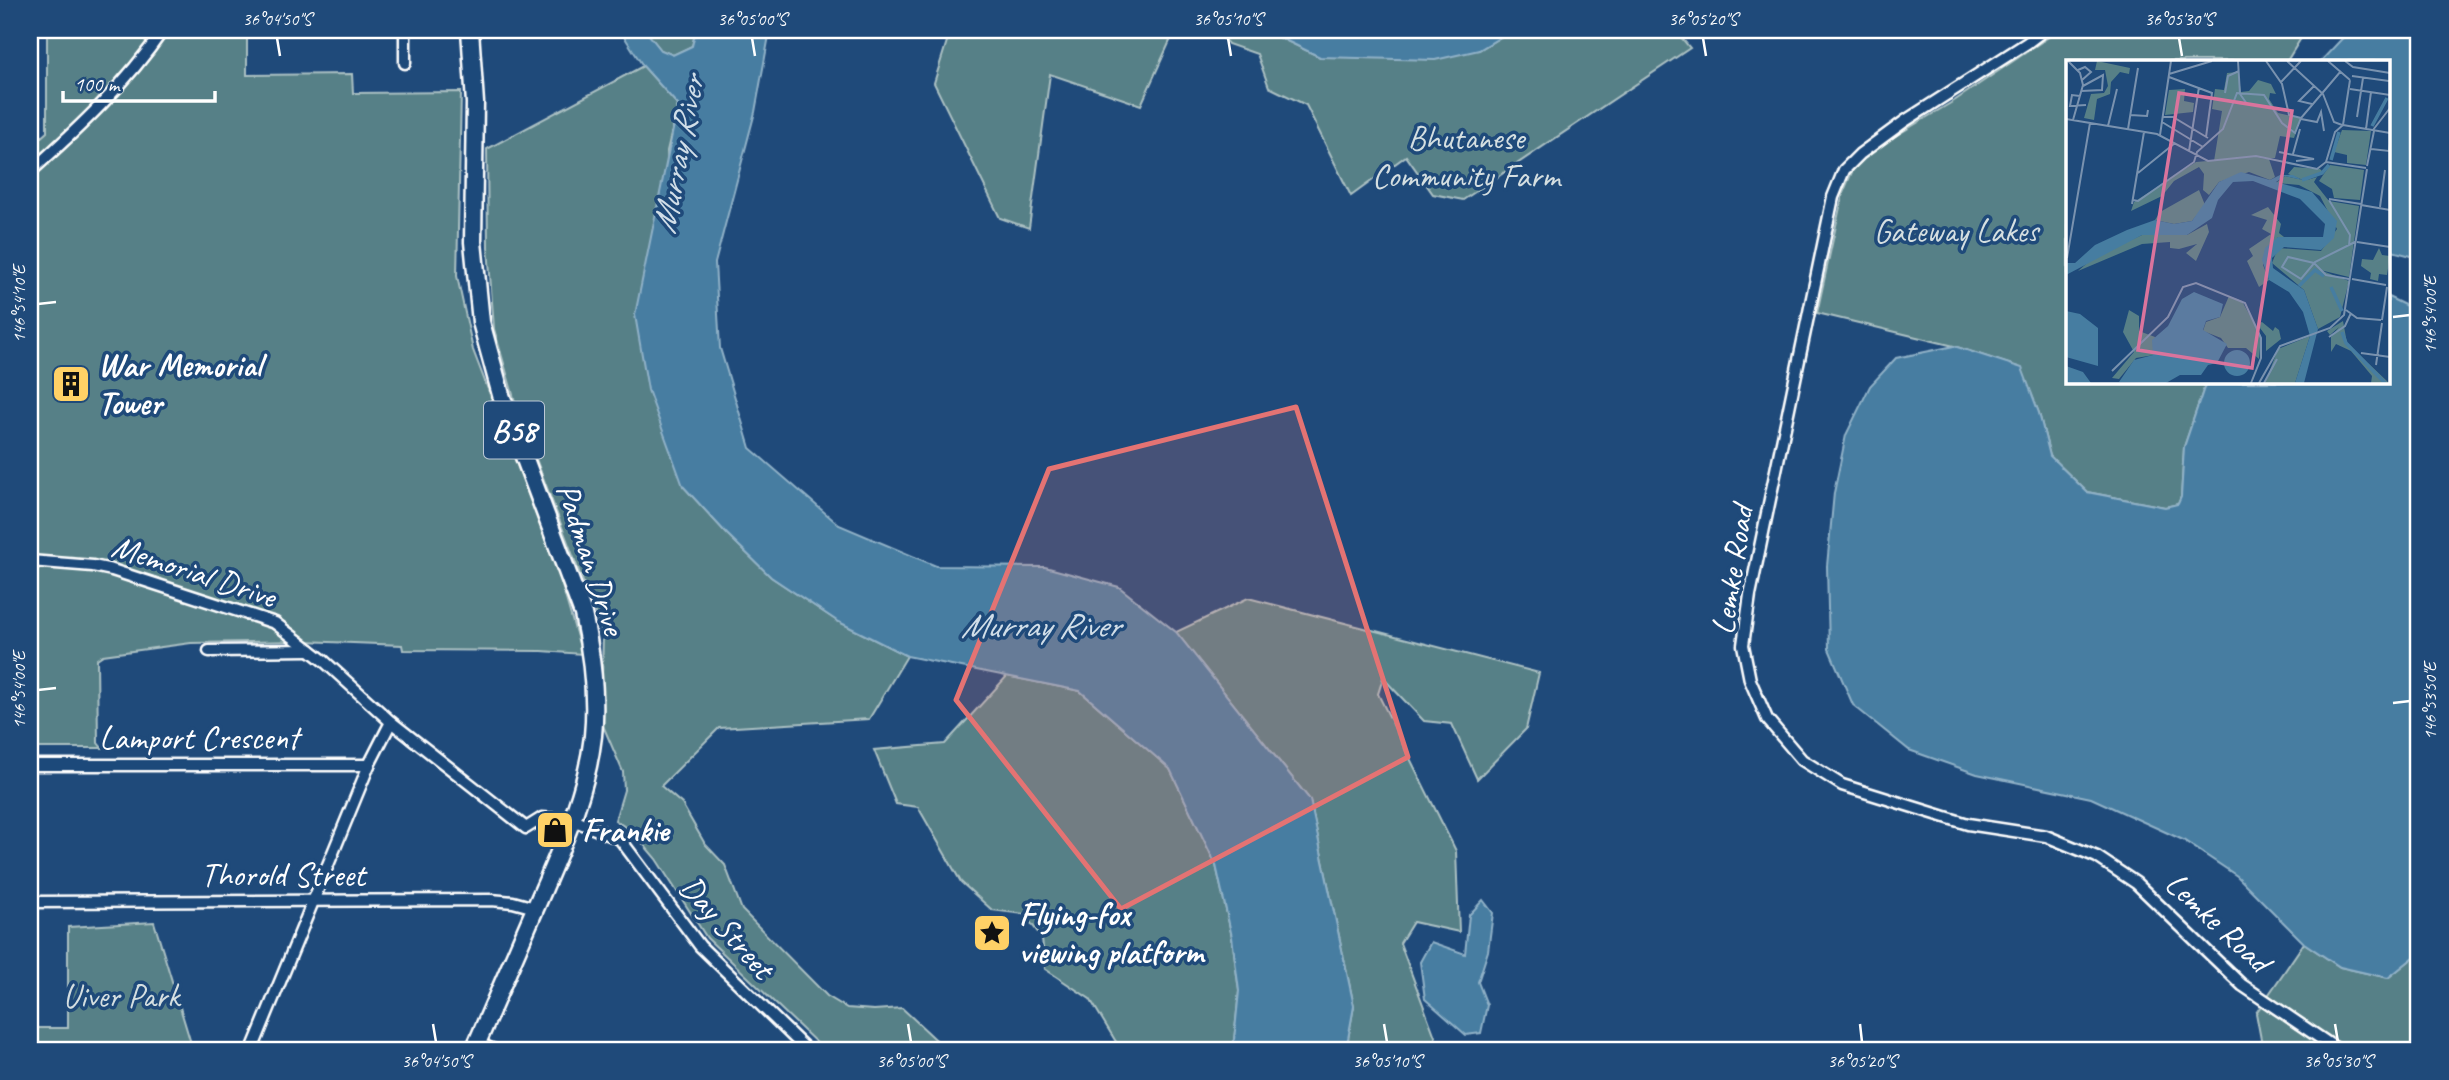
<svg xmlns="http://www.w3.org/2000/svg" width="2449" height="1080" font-family="Caveat,sans-serif">
<style>
.green{fill:#578087;stroke:#abc0c3;stroke-width:2}
.water{fill:#467da1;stroke:#90b1c7;stroke-width:2}
.lines{fill:none;stroke-linecap:round;stroke-linejoin:round}
.minor-casing{stroke:#fff;stroke-width:15}
.primary-casing{stroke:#fff;stroke-width:21}
.minor{stroke:#1f4a7a;stroke-width:10}
.primary{stroke:#1f4a7a;stroke-width:16}
.marked{fill:#e47373;fill-opacity:0.2;stroke:#e47373;stroke-width:5;stroke-linejoin:round}
.ticks{fill:none;stroke:#fff;stroke-width:2.5}
.labels{text-anchor:middle;dominant-baseline:central;stroke-width:7;stroke-linejoin:round;paint-order:stroke}
.shield{fill:#1f4a7a;stroke:#bcc9d7;stroke-width:2}
.shield-label{font-size:32px;font-weight:bold;fill:#fff}
.park-label{font-size:33px;fill:#d5dfe1;stroke:#1f4a7a}
.poi-label{font-size:33px;font-weight:bold;fill:#fff;stroke:#1f4a7a;text-anchor:start}
.street-label{font-size:33px;fill:#fff;stroke:#1f4a7a}
.water-label{font-size:35px;font-style:italic;fill:#d1dee8;stroke:#1f4a7a}
.inset-river{fill:none;stroke:#467da1;stroke-width:3.5}
.inset-road{fill:none;stroke:#7992af;stroke-width:2}
.view{fill:#da749d;fill-opacity:0.15;stroke:#da749d;stroke-width:3.5}
.inset-edge{fill:none;stroke:#fff;stroke-width:3.5}
.neatline{fill:none;stroke:#fff;stroke-width:2.5}
.ticks-label{font-size:18px;text-anchor:middle;fill:#fff}
</style>
<rect width="100%" height="100%" fill="#1f4a7a"/>
<filter id="ink" filterUnits="userSpaceOnUse"><feTurbulence type="fractalNoise" baseFrequency=".0143" numOctaves="2"/><feDisplacementMap in="SourceGraphic" scale="14" xChannelSelector="R" yChannelSelector="G"/><feConvolveMatrix kernelMatrix="1 2 1 2 8 2 1 2 1" color-interpolation-filters="sRGB"/></filter>
<g filter="url(#ink)">
<g class="green">
<path d="M47,30H247V75L352,74L353,93L461,92L457,276L473,350L559,575L582,654L542,651L403,650L402,645L304,641L191,643L103,655L97,659L98,743L102,748H30V147L47,132Z"/>
<path d="M645,30H696L692,46L673,55L661,50Z"/>
<path d="M958,30H1175L1141,105L1050,74L1029,228L1000,218L934,83L948,38Z"/>
<path d="M1216,30H1264L1320,57L1479,50L1512,30H1675L1690,48L1463,200L1433,194L1406,156L1351,196L1306,105L1269,87L1257,54L1228,44Z"/>
<path d="M2059,30H2306L2287,61H2068V382H2206L2184,447L2181,497L2178,504L2165,507L2087,492L2050,456L2039,413L2021,368L1954,346L1817,313L1843,193L1854,167L1872,150L1954,101Z"/>
<path d="M643,66L678,105L667,151L683,486L727,534L771,577L837,621L907,656L869,719L719,728L661,786L682,804L705,844L725,865L742,910L827,996L847,1008L874,1010L902,1008L947,1050H824L707,938L656,859L634,833L615,820L624,790L623,772L601,721L603,634L518,412L494,329L488,247L487,149Z"/>
<path d="M1248,598L1539,673L1526,729L1477,779L1452,724L1424,721L1383,678L1378,694L1456,851L1459,932L1413,922L1400,943L1440,1050H1346L1354,1006L1310,800L1176,632Z"/>
<path d="M1007,676L1080,691L1170,769L1216,865L1232,937L1239,991L1233,1050H1121L1090,999L1045,969L1042,938L1024,914L992,910L961,882L918,807L896,804L874,750L945,744Z"/>
<path d="M154,922L193,1050H30V1028H68V927Z"/>
<path d="M2304,943L2340,967L2388,978L2419,953V1050H2263L2256,1013Z"/>
</g>
<g class="water">
<path d="M620,30H645L661,50L673,55L692,46L696,30H770L755,112L715,263L720,348L750,448L839,525L936,566L1045,567L1119,587L1176,632L1310,800L1354,1006L1346,1050H1233L1239,991L1232,937L1216,865L1170,769L1080,691L907,656L837,621L771,577L727,534L683,486L648,390L635,315L678,105L643,66Z"/>
<path d="M1264,30H1512L1479,50L1435,60L1320,57Z"/>
<path d="M2350,30L2419,31V258L2388,250V61H2321Z"/>
<path d="M2388,297L2419,312V953L2388,978L2340,967L2304,943L2237,876L2183,840L2091,798L1977,774L1909,750L1853,705L1829,649L1827,566L1834,493L1846,435L1870,386L1896,358L1954,346L2022,368L2039,413L2050,456L2087,492L2165,507L2178,504L2181,497L2184,447L2206,382H2388Z"/>
<path d="M1483,900L1493,913L1488,951L1478,982L1487,1005L1481,1033L1466,1035L1425,999L1420,962L1431,942L1465,954L1469,915Z"/>
</g>
<g class="lines">
<defs>
<g id="minor">
<path d="M405,30V63"/>
<path d="M2044,30L2027,43L1905,121L1860,154L1844,170L1833,197L1750,595L1743,645L1750,680L1767,719L1802,760L1842,785L1968,824L2046,836L2097,857L2136,883L2242,985L2338,1050"/>
<path d="M30,31L32,30"/>
<path d="M30,172C79,128 126,84 163,30"/>
<path d="M30,561L93,566L112,570L275,623L324,661L391,722L526,828L542,818L573,820L620,839L700,946L807,1050"/>
<path d="M209,651L310,650"/>
<path d="M30,765H369"/>
<path d="M30,902L491,900L513,902L535,908"/>
<path d="M477,1043L494,1050"/>
<path d="M252,1050L369,765L391,722"/>
</g>
<path id="primary" d="M470,30L475,103L473,242L481,322L501,395L583,614C592,655 597,695 593,736C587,790 565,839 544,888C521,942 497,996 474,1050"/>
</defs>
<use href="#minor" class="minor-casing"/>
<use href="#primary" class="primary-casing"/>
<use href="#minor" class="minor"/>
<use href="#primary" class="primary"/>
</g>
</g>
<path class="marked" d="M1296,407L1408,757L1121,909L956,700L1049,469Z"/>
<path class="ticks" d="M277,38L280,56M752,38L755,56M1228,38L1231,56M1703,38L1706,56M2179,38L2182,56M38,304L56,302M2393,317L2410,315M38,690L56,688M2393,703L2410,701M433,1024L436,1042M908,1024L911,1042M1384,1024L1387,1042M1860,1024L1862,1042M2335,1024L2338,1042"/>
<defs>
<symbol id="building-square" viewBox="-11 -11 22 22"><rect x="-9" y="-9" width="18" height="18" rx="4" fill="#ffd166" stroke="#1f4a7a"/><path d="M-4-6H4V6H1V3H-1V6H-4ZM-2.5-4.3h1.7v1.8h-1.7ZM.8-4.3h1.7v1.8H.8ZM-2.5-1h1.7V.8h-1.7ZM.8-1h1.7V.8H.8Z" fill="#111"/></symbol>
<symbol id="shop-square" viewBox="-11 -11 22 22"><rect x="-9" y="-9" width="18" height="18" rx="4" fill="#ffd166" stroke="#1f4a7a"/><path d="M-5-2.5h2.3a2.7 3.5 0 0 1 5.4 0H5L5.5 6h-11ZM-1.5-2.5h3a1.5 2.3 0 0 0-3 0Z" fill="#111"/></symbol>
<symbol id="sight-square" viewBox="-11 -11 22 22"><rect x="-9" y="-9" width="18" height="18" rx="4" fill="#ffd166" stroke="#1f4a7a"/><path d="M0-6L1.8-2.2L6-1.7L2.9 1.2L3.7 5.4L0 3.3L-3.7 5.4L-2.9 1.2L-6-1.7L-1.8-2.2Z" fill="#111"/></symbol>
</defs>
<g fill-rule="evenodd">
<use href="#building-square" x="49" y="362" width="44" height="44"/>
<use href="#shop-square" x="533" y="808" width="44" height="44"/>
<use href="#sight-square" x="970" y="911" width="44" height="44"/>
</g>
<g class="labels">
<rect class="shield" x="484" y="401.5" width="60" height="57" rx="5"/>
<g class="shield-label">
<text x="514" y="430">B58</text>
</g>
<g class="park-label">
<text x="1466" y="138">Bhutanese<tspan x="1466" dy="38">Community Farm</tspan></text>
<text x="1956" y="231">Gateway Lakes</text>
<text x="121" y="996">Uiver Park</text>
</g>
<g class="poi-label">
<text x="98" y="365">War Memorial<tspan x="98" dy="38">Tower</tspan></text>
<text x="582" y="830">Frankie</text>
<text x="1019" y="914">Flying-fox<tspan x="1019" dy="38">viewing platform</tspan></text>
</g>
<g class="street-label">
<text transform="translate(591 559) rotate(72)">Padman Drive</text>
<text transform="translate(1732 570) rotate(-81)">Lemke Road</text>
<text transform="translate(194 571) rotate(18)">Memorial Drive</text>
<text x="199" y="738">Lamport Crescent</text>
<text x="283" y="875">Thorold Street</text>
<text transform="translate(2218 922) rotate(43)">Lemke Road</text>
<text transform="translate(727 927) rotate(49)">Day Street</text>
</g>
<g class="water-label">
<text transform="translate(678 155) rotate(-79)">Murray River</text>
<text x="1040" y="625">Murray River</text>
</g>
</g>
<g transform="translate(2066 60)">
<rect width="324" height="324" fill="#1f4a7a"/>
<path d="M31,1L64,8L63,14L54,12L45,22L44,34L31,39L28,60L18,58L25,34L38,33L42,26L39,10H29ZM172,12L175,32L183,31L192,20L205,24L210,34L204,33L203,39L212,53L235,58L228,78L214,76L209,98L148,101L156,51L146,49L149,29L158,30L161,13ZM119,29L118,41L128,43L127,52L99,55L103,30ZM276,70L305,71L300,105L281,103V95L268,92ZM175,98L203,99L209,117L204,120L183,112L153,122L143,135L137,130L138,114L133,107L108,121L96,136L65,151L68,142L130,102ZM264,105L298,110L294,140L268,138L266,129L253,121ZM228,107L254,109L257,112L241,120L251,117L248,122L263,141L293,146L283,217L254,210L283,221L274,257L252,269L238,230L206,203L212,188L255,191L271,169L254,136L233,125L210,123L219,116L237,120L222,114ZM133,130L139,145L126,161L108,164L89,160L94,152ZM202,147L215,164L213,173L218,177H212L197,205L203,220L193,227L181,201L187,196L183,189L205,174L196,169L201,160L185,155ZM141,164L143,172L130,201L120,193L131,184L113,189L104,188V182L76,184L12,211L28,197L76,175H121ZM313,188L316,195L324,196L321,215L313,214L312,221L304,219L305,213L295,206L296,199L307,200ZM163,236L176,241L195,276L193,299L180,288H162L155,278L137,271L140,262L154,257ZM63,250L73,256V271L89,277L88,295L70,298L53,319L46,318L68,292L57,272ZM277,261L281,283L323,323H305L306,316L285,291L270,284L265,292V277L273,267L264,275L261,271ZM196,262L207,271L209,267L213,270L215,279L200,291V276L191,264ZM244,276L229,323H199L212,289Z" fill="#578087"/>
<path d="M175,112L204,120L214,115H227L236,120L219,116L210,122L246,132L271,161L268,178L255,190L218,187L206,198L207,208L238,230L252,269L238,323H229L244,276L237,252L223,232L203,220L196,200L199,188L212,177H257L259,164L234,139L187,121L167,122L152,140L146,158L121,175H76L0,215V203H9L29,185L61,170L89,160L108,164L126,161L153,122ZM128,232L157,244L154,257L140,261L137,270L161,284L151,303L142,305L135,315H114L100,323L53,322L68,300L87,295L86,280L102,266L116,239ZM0,251L14,254L32,268V306L0,297ZM158 303a13 13 0 1 1 26 0a13 13 0 1 1-26 0ZM0,306L17,312L25,323H0Z" fill="#467da1"/>
<path class="inset-river" d="M306,66L321,38M265,100L273,72M236,120L256,113L263,105M233,226L249,210L258,216M265,227L276,251M276,272L280,283L319,323"/>
<path class="inset-road" d="M2,1L14,13L17,25L7,60M172,1L174,34L181,44M200,1L216,24L223,55L235,58M221,1L257,34L268,62L276,65M262,1L284,20M279,1L287,7L324,13M12,10L19,7L25,12L16,20M103,14L146,1M286,16L323,21M103,17L146,33L140,77M215,22L235,1M284,29L324,35M15,31L36,30L37,15L17,26M159,33L162,16L173,11M14,36L6,35L4,46L20,45M246,44L233,41L248,26M64,55L81,56L82,50M97,57H107L142,78M291,57L297,18M0,59L91,74L142,101L190,96L251,109L260,102L269,72L277,65L284,20M235,59L251,62L255,52L258,71M96,62L137,87M277,65L324,73M42,66L51,29M62,69L72,8M300,69L305,32M307,70L324,48M94,75L105,1M305,89L323,91L324,84M123,91L133,27M213,92L248,99L230,101M227,94L234,69M260,102L300,108M301,106L308,71M72,113L109,83M263,139L295,144M67,140L72,141L128,102L131,92L157,69L171,33L198,35L216,63L229,73L235,58L275,11M263,140L284,175L283,186M66,144L78,72M295,145L324,150M314,147L319,110M291,182L324,187M1,198L24,63M248,203L222,197L216,207L235,219L249,202L289,182M248,203L260,215L283,219M286,219L320,225M280,250L291,258L315,260M316,260L321,227M263,277L279,266L285,253M295,293L324,297M310,305L316,263M46,311L102,257L117,227L130,223L179,243L195,278V298L185,323M193,323L214,286L264,268L278,255L301,109M198,323L211,299"/>
<path class="view" d="M113,33L226,51L186,308L72,290Z"/>
<rect width="324" height="324" class="inset-edge"/>
</g>
<rect width="2449" height="1080" fill="none" stroke="#1f4a7a" stroke-width="77"/>
<path d="M63 91v10h152v-10" fill="none" stroke="#ffffff" stroke-width="3.5"/>
<text x="74" y="91" font-size="21" fill="#ffffff" stroke="#1f4a7a" stroke-width="5" paint-order="stroke">100 m</text>
<rect x="38" y="38" width="2372" height="1004" class="neatline"/>
<g class="ticks-label">
<text x="277" y="25">36°04'50"S</text>
<text x="752" y="25">36°05'00"S</text>
<text x="1228" y="25">36°05'10"S</text>
<text x="1703" y="25">36°05'20"S</text>
<text x="2179" y="25">36°05'30"S</text>
<text transform="translate(19 304) rotate(-90)" y="6">146°54'10"E</text>
<text transform="translate(2430 315) rotate(-90)" y="6">146°54'00"E</text>
<text transform="translate(19 690) rotate(-90)" y="6">146°54'00"E</text>
<text transform="translate(2430 701) rotate(-90)" y="6">146°53'50"E</text>
<text x="436" y="1067">36°04'50"S</text>
<text x="911" y="1067">36°05'00"S</text>
<text x="1387" y="1067">36°05'10"S</text>
<text x="1862" y="1067">36°05'20"S</text>
<text x="2338" y="1067">36°05'30"S</text>
</g>
</svg>
